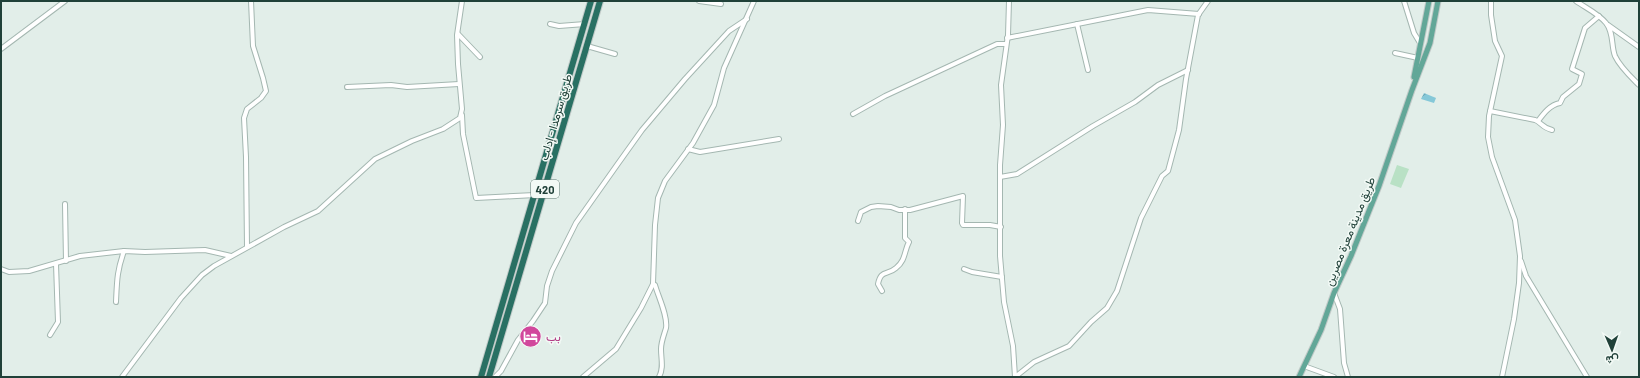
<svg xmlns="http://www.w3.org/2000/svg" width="1640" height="378" font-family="Barlow,Vazirmatn,sans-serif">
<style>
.garden{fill:#b9e1c5}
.water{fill:url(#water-waves)}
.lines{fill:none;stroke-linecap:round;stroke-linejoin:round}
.minor-casing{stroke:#a4b7b1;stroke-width:6}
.major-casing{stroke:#c1cac8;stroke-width:7}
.highway-casing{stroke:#c1cac8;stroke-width:8}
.minor{stroke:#fff;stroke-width:4}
.major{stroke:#62a798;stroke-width:5}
.highway{stroke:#297063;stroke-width:6}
.labels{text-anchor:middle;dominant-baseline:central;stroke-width:3;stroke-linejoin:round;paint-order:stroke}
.shield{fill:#f3faf6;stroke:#5f7872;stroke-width:1}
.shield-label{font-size:11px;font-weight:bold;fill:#204139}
.street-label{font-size:12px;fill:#204139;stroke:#f3faf6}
.hotel-label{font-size:12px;fill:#b23c85;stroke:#f3faf6;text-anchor:start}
</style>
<defs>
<pattern id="water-waves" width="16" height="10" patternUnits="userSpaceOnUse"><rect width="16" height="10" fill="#85c8d8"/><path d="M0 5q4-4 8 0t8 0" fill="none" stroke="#6ca4b0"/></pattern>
</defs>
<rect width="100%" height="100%" fill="#e2eee9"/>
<path class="garden" d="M1397,165L1409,169L1401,188L1390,184Z"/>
<path class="water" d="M1424,93L1436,98L1434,103L1421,99Z"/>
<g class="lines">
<defs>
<g id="minor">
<path d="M699,1L721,4"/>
<path d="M1009,1L1008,35L1001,85L1003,125L1000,165V256L1004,302L1013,346L1015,377"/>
<path d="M1404,1L1414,33L1420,43"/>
<path d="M1491,1V15L1495,41L1502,56L1489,116L1488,137L1492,157L1515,220L1520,256L1519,283L1514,319L1502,377"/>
<path d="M1576,1C1586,8 1599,14 1606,23C1614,33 1611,46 1615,56C1620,67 1631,77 1639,85"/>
<path d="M550,24L559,26L585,24"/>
<path d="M1077,24L1088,70"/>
<path d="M1608,25L1639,47"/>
<path d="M458,34L480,57"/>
<path d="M1007,38L1148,10L1199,14"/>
<path d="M587,46L615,54"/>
<path d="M1,49L65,1"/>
<path d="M1395,53L1418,58"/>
<path d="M347,87L391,85L407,87L459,84"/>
<path d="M1490,111L1535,120C1541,122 1541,127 1552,130"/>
<path d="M853,114L885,96L997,44H1006"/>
<path d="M462,115L463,134L476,198L535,195"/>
<path d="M1538,121C1544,113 1550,105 1560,103L1563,97L1579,84L1582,74L1572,69L1585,28L1599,16"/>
<path d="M688,149L700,152L779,139"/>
<path d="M1000,177L1017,174L1093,126L1135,102L1158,85L1188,70"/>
<path d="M65,204L66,261"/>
<path d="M858,221L861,212L871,207L878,206L891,207L899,210H910L963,196L962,223L963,225H990L1001,227"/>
<path d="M247,247L246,157L244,118L247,109L261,98L266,91L263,78L253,46L251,1"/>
<path d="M1521,261L1526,276L1587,377"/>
<path d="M1,269L9,272L29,271L80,256L124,251L145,252L205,250L231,256"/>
<path d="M964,269L972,272L1002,277"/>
<path d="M653,284L655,285C658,296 668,316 666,328C664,335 661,342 661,349C661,359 664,368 659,377"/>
<path d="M882,291L878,284C881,269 887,276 896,268C906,260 904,251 909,242L905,238V209"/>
<path d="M1334,293L1340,309L1344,363L1348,377"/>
<path d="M116,302C117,280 117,271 124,251"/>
<path d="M50,335L58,322L56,264"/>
<path d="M1304,366L1334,377"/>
<path d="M122,377L181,298L202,275L214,266L284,227L318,211L375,159L412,141L443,129L460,118L462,109L458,64L457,35L462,1"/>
<path d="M495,377L501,371L518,340L533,321L545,303L547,286L552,271L576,223L617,165L642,130L685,79L729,31L747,19"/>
<path d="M583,377L616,349L641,308L653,284L655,225L658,198L665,181L693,143L714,105L724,68L754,1"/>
<path d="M1015,377L1034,362L1069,346L1091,322L1107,308L1117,291L1141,218L1162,176L1168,171L1179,130L1186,79L1198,15L1208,1"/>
</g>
<g id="major">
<path d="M1414,77L1429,1"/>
<path d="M1299,377L1321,330L1334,293L1351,256L1379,186L1412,90L1430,43L1438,1"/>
</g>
<g id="highway">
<path d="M481,377L591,1"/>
<path d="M489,377L600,1"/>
</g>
</defs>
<use href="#minor" class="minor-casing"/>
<use href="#major" class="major-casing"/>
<use href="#highway" class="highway-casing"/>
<use href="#minor" class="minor"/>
<use href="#major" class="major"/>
<use href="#highway" class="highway"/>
</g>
<defs>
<symbol id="hotel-disc" viewBox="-11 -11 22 22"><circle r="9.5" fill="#d1479c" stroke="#f3faf6"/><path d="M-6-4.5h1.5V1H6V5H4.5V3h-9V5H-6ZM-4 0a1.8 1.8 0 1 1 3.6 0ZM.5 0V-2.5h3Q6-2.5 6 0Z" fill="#fff"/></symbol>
</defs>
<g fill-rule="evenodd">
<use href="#hotel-disc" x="518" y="324" width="25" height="25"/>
</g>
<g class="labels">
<rect class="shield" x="531" y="180" width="28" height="18" rx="3"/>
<g class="shield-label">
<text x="545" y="189">420</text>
</g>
<g class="street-label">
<text transform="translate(555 117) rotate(-74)">طريق سرمدا - إدلب</text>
<text transform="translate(1349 231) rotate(-68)">طريق مدينة معرة مصرين</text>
</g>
<g class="hotel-label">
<text x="546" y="336">بب</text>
</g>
</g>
<rect width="1640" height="378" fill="none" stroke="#204139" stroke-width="4"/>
<g transform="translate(1612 350) rotate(178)" stroke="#f3faf6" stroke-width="3" paint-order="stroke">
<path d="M0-3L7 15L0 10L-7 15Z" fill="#204139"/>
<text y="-6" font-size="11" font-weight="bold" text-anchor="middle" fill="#204139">ش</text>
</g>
</svg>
